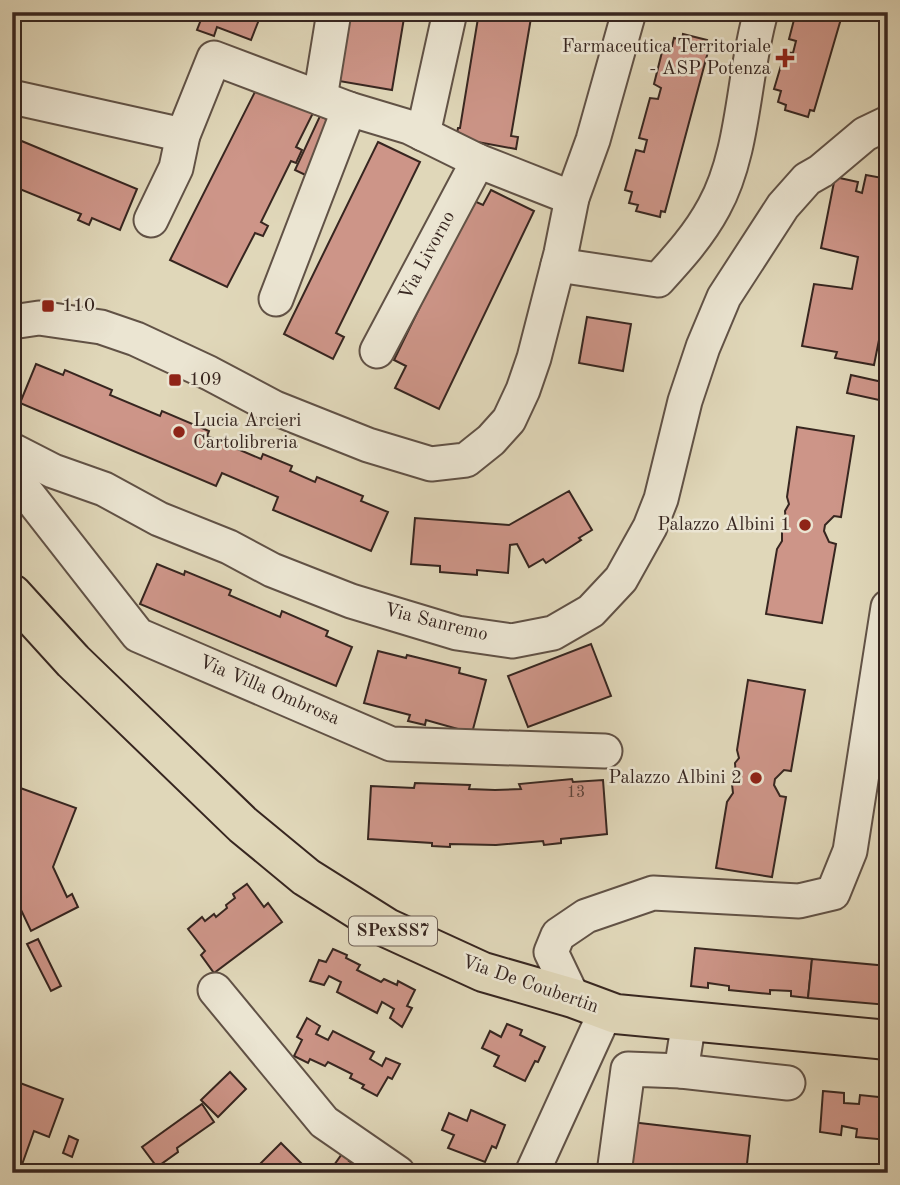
<svg xmlns="http://www.w3.org/2000/svg" width="900" height="1185" font-family="'Old Standard TT',serif">
<style>
.building{fill:#cd9588;stroke:#372620;stroke-width:2}
.lines{fill:none;stroke-linecap:round;stroke-linejoin:round}
.minor-casing{stroke:#615246;stroke-width:37}
.major-casing{stroke:#372620;stroke-width:42}
.minor{stroke:#ebe5d2;stroke-width:33}
.major{stroke:#e0d7b9;stroke-width:38}
.poi-dot{fill:#8f2418;stroke:#ebe5d2;stroke-width:2.5}
.labels{text-anchor:middle;dominant-baseline:central;stroke-width:5;stroke-linejoin:round;paint-order:stroke}
.number-label{font-size:16px;fill:#5c423a}
.shield{fill:#ebe5d2;stroke:#6d5f55;stroke-width:2}
.shield-label{font-size:18px;font-weight:bold;fill:#372620}
.poi-label{font-size:19px;fill:#372620;stroke:#ebe5d2;text-anchor:end}
.street-label{font-size:19px;fill:#372620;stroke:#ebe5d2}
</style>
<rect width="100%" height="100%" fill="#e0d7b9"/>
<filter id="stains"><feTurbulence type="fractalNoise" baseFrequency=".00286" numOctaves="4"/><feColorMatrix values="0 0 0 0 .2 0 0 0 0 .09 0 0 0 0 .02 0 0 0 .5 -.17"/></filter>
<radialGradient id="worn" r=".72"><stop offset=".6" stop-color="#630" stop-opacity="0"/><stop offset="1" stop-color="#630" stop-opacity=".3"/></radialGradient>
<g class="building">
<path d="M204,12H262L251,40L217,27L214,36L197,30Z"/>
<path d="M350,12H405L392,90L339,81Z"/>
<path d="M479,12H532L511,136L518,137L516,149L456,138L458,128H460Z"/>
<path d="M796,12H843L814,111L810,110L808,117L785,110L786,105L778,102L781,91L774,89L785,52L793,53L796,41L789,39Z"/>
<path d="M683,34L707,40L705,47L709,48L665,212L661,211L660,217L636,211L638,205L629,203L632,192L625,190L636,150L644,152L647,140L639,138L650,98L658,99L661,88L654,84L663,48L671,50L674,38L682,40Z"/>
<path d="M261,80L316,107L296,147L302,150L296,163L291,161L261,222L268,226L263,236L255,233L227,287L170,260Z"/>
<path d="M320,116L331,121L316,180L295,170Z"/>
<path d="M12,137L137,189L120,230L92,218L89,225L78,220L81,214L15,187L12,194Z"/>
<path d="M378,142L420,162L336,333L344,337L333,359L284,334Z"/>
<path d="M866,175L888,179V295L874,365L835,358L837,352L802,346L814,284L852,289L858,257L821,248L835,177L858,182L856,191L862,193Z"/>
<path d="M491,190L534,211L439,409L395,388L406,366L394,360L472,200L483,205Z"/>
<path d="M587,317L631,324L623,371L579,363Z"/>
<path d="M36,364L63,375L65,370L112,390L110,395L160,416L162,411L209,431L207,436L261,459L263,454L292,466L290,471L315,482L317,477L363,496L361,501L388,512L371,551L273,510L278,497L222,473L216,486L20,403Z"/>
<path d="M851,375L887,383L888,380V404L884,403V401L847,393Z"/>
<path d="M797,427L854,436L841,517L834,516L825,525L824,531L829,542L836,544L822,623L766,614L777,549L782,541V530L786,524L785,511L789,504L787,497Z"/>
<path d="M569,491L592,530L579,538L581,540L546,563L543,559L529,567L517,544L510,545L508,573L477,570V575L440,572V566L411,564L415,518L509,525Z"/>
<path d="M157,564L184,575L185,571L231,590L229,595L280,617L282,611L328,631L326,636L352,647L336,686L140,604Z"/>
<path d="M591,644L611,696L528,727L508,676Z"/>
<path d="M378,651L406,658L407,655L460,668L459,673L486,680L472,733L426,720L425,725L408,721L410,715L364,703Z"/>
<path d="M748,680L805,690L791,771L784,770L775,779L774,785L780,796L786,797L772,877L716,868L727,802L733,793L732,784L736,778L735,763L739,758L737,750Z"/>
<path d="M572,779L573,782L603,780L607,834L561,839V843L544,845L543,841L496,845L450,844V847L432,846V843L368,839L371,786L414,788L415,783L470,785L469,789L495,790L521,789L519,784Z"/>
<path d="M12,785L76,808L53,867L67,897L72,894L78,907L31,931L12,891Z"/>
<path d="M247,884L264,907L268,903L282,922L214,973L201,955L205,951L188,929L202,917L205,921L214,914L216,917L227,908L226,905L235,898L233,894Z"/>
<path d="M38,939L61,986L51,991L27,944Z"/>
<path d="M695,948L812,959L808,998L791,996V991L770,990V994L729,990V986L708,983V988L691,986Z"/>
<path d="M333,949L347,955L346,958L360,965L357,970L381,982L384,979L397,985L398,981L415,990L407,1006L412,1008L402,1027L390,1018L394,1009L382,1002L377,1013L337,992L341,982L329,976L324,985L310,981L319,960L326,962Z"/>
<path d="M812,959L888,966V1005L808,998Z"/>
<path d="M307,1018L320,1026L316,1034L328,1040L333,1031L374,1052L370,1059L382,1066L386,1058L400,1064L392,1079L388,1077L377,1096L362,1088L364,1085L350,1078L352,1074L328,1062L325,1066L310,1059L308,1063L294,1056L302,1040L297,1037Z"/>
<path d="M507,1024L522,1030L520,1035L545,1047L538,1062L535,1061L525,1081L494,1066L499,1056L482,1048L490,1031L501,1037Z"/>
<path d="M230,1072L246,1089L218,1117L201,1100Z"/>
<path d="M12,1080L63,1099L49,1137L34,1131L19,1173H12Z"/>
<path d="M823,1091L844,1093V1103L859,1104L860,1095L888,1098V1140L856,1137L857,1129L842,1126L841,1135L820,1132Z"/>
<path d="M202,1104L214,1122L177,1148L178,1152L157,1167L142,1147Z"/>
<path d="M471,1110L505,1125L496,1148L492,1146L485,1162L448,1148L454,1135L442,1130L449,1113L467,1121Z"/>
<path d="M631,1122L750,1136L746,1173H625Z"/>
<path d="M69,1136L78,1140L72,1157L63,1153Z"/>
<path d="M281,1143L311,1173H247L253,1166L256,1168Z"/>
<path d="M344,1151L352,1157L349,1161L355,1165L350,1173H332L330,1171Z"/>
</g>
<g class="lines">
<defs>
<g id="minor">
<path d="M12,97L183,135"/>
<path d="M320,98L334,12"/>
<path d="M423,134L450,12"/>
<path d="M151,220L176,168L183,135L214,58L349,109L409,127L478,161L572,198"/>
<path d="M558,265L658,280C679,257 699,235 714,207C745,151 743,73 761,12"/>
<path d="M276,299L349,109"/>
<path d="M12,322L39,318L101,327L136,339L209,373L275,408L368,445L431,464L466,460L491,440L509,420L523,390L534,358L561,253L572,198L593,140L629,12"/>
<path d="M377,351L478,161"/>
<path d="M12,450L53,471L104,489L159,519L229,547L272,570L351,601L457,633L512,641L553,633L591,611L621,579L650,527L661,499L685,401L703,347L724,297L783,206L807,179L821,171L865,134L888,123"/>
<path d="M12,474L138,635L391,744L605,751"/>
<path d="M215,990L324,1122L398,1173"/>
<path d="M573,998L551,952L558,935L586,916L653,893L799,901L833,893L850,851L888,607"/>
<path d="M689,1021L681,1071L788,1083"/>
<path d="M532,1173L606,1011"/>
<path d="M614,1173L628,1069L681,1071"/>
</g>
<path id="major" d="M12,594L73,661L243,825L306,877L387,928L483,972L573,998L616,1014L888,1040"/>
</defs>
<use href="#minor" class="minor-casing"/>
<use href="#major" class="major-casing"/>
<use href="#minor" class="minor"/>
<use href="#major" class="major"/>
</g>
<g class="poi-dot">
<path d="M781.5 47.5h7v7h7v7h-7v7h-7v-7h-7v-7h7z"/>
<rect x="41" y="299" width="14" height="14" rx="3.5"/>
<rect x="168" y="373" width="14" height="14" rx="3.5"/>
<circle cx="179" cy="432" r="7"/>
<circle cx="805" cy="525" r="7"/>
<circle cx="756" cy="778" r="7"/>
</g>
<g class="labels">
<g class="number-label">
<text x="576" y="793">13</text>
</g>
<rect class="shield" x="349" y="916.5" width="88" height="29" rx="5"/>
<g class="shield-label">
<text x="393" y="931">SPexSS7</text>
</g>
<g class="poi-label">
<text x="771" y="47">Farmaceutica Territoriale<tspan x="771" dy="22">- ASP Potenza</tspan></text>
<text x="62" y="306" text-anchor="start">110</text>
<text x="189" y="380" text-anchor="start">109</text>
<text x="193" y="421" text-anchor="start">Lucia Arcieri<tspan x="193" dy="22">Cartolibreria</tspan></text>
<text x="791" y="525">Palazzo Albini 1</text>
<text x="742" y="778">Palazzo Albini 2</text>
</g>
<g class="street-label">
<text transform="translate(428 256) rotate(-62)">Via Livorno</text>
<text transform="translate(436 623) rotate(14)">Via Sanremo</text>
<text transform="translate(269 691) rotate(23)">Via Villa Ombrosa</text>
<text transform="translate(530 985) rotate(19)">Via De Coubertin</text>
</g>
</g>
<rect width="900" height="1185" fill="none" stroke="#e0d7b9" stroke-width="42"/>
<rect x="14" y="14" width="872" height="1157" fill="none" stroke="#372620" stroke-width="3.5"/>
<rect x="21" y="21" width="858" height="1143" fill="none" stroke="#372620" stroke-width="2"/>
<rect width="100%" height="100%" filter="url(#stains)"/>
<rect width="100%" height="100%" fill="url(#worn)"/>
</svg>
